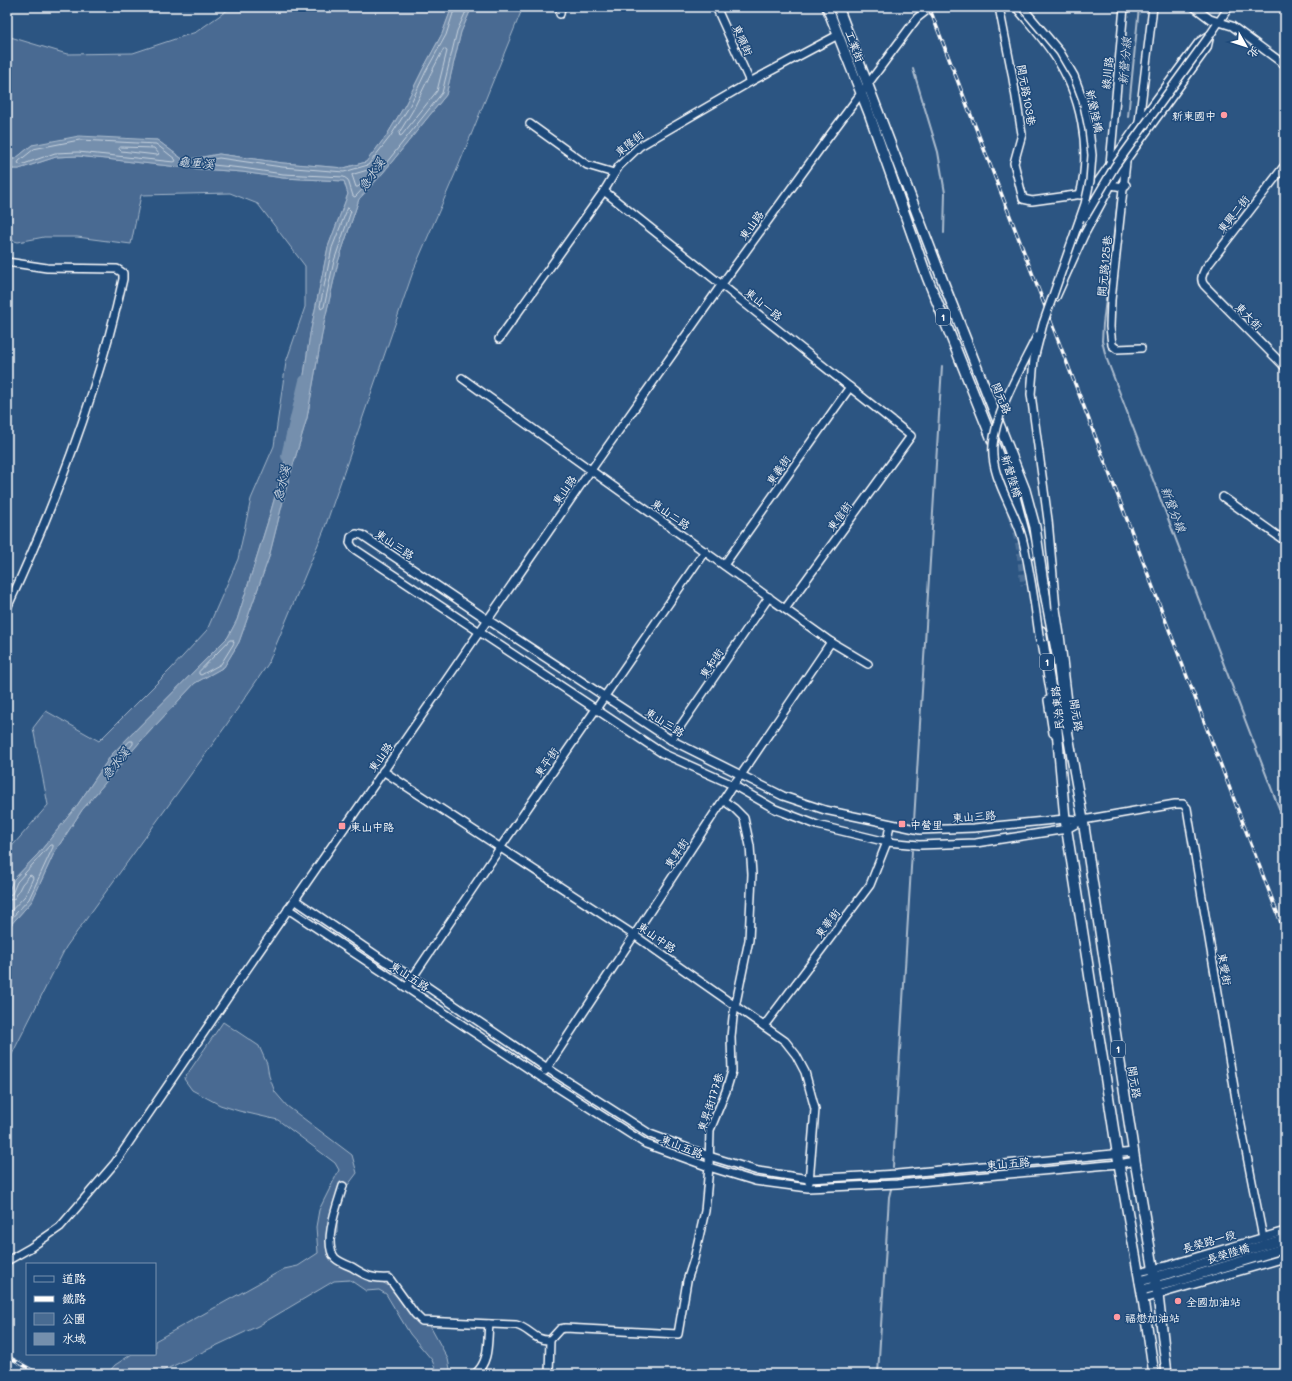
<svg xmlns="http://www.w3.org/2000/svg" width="1292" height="1381" font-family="Mali,'LXGW WenKai TC',sans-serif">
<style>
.green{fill:#486b92;stroke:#a4b5c8}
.water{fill:#748fad;stroke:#acbcce}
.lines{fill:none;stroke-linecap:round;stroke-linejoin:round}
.shore{stroke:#c7d2de;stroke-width:1}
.stream{stroke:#acbcce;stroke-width:2}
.river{stroke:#748fad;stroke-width:12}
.minor-tunnel{stroke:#4c6e95;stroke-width:7;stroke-dasharray:7 3.5;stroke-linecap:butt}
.minor-casing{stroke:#fff;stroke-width:10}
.major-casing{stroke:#fff;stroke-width:12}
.minor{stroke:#1f4a7a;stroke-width:7}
.major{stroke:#1f4a7a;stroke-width:9}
.rail-casing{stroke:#fff;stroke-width:3.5}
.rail{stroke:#1f4a7a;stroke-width:2;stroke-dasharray:6;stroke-linecap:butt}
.minor-bridge-casing{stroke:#fff;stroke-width:10;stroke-linecap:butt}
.minor-bridge{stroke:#1f4a7a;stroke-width:7}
.poi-dot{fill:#ff9aa2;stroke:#1f4a7a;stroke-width:1.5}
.labels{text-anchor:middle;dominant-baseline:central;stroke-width:3;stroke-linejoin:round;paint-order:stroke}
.shield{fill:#1f4a7a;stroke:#bcc9d7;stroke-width:1}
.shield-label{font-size:10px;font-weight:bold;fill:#fff}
.street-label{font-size:11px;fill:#fff;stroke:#1f4a7a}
.poi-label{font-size:11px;fill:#fff;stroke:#1f4a7a;text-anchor:start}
.water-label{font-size:12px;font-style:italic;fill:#d5dde6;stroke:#1f4a7a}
</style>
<rect width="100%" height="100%" fill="#2c5582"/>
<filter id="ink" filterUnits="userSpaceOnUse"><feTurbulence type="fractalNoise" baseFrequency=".025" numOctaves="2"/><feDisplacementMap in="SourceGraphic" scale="8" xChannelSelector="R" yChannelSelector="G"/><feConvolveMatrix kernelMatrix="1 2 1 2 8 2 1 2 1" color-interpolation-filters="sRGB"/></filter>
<g filter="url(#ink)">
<g class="green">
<path d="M232,7H452L442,34L423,69L405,105L387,135L366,162L344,168L283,163L219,154L184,160L157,140L32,145L15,159H7V36L67,54L133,53L196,32Z"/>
<path d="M472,7H523L458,167L414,269L324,530L268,664L225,727L66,947L7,1064V929L32,901L54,853L82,810L139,743L195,683L224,667L239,642L269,557L286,489L307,418L324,323L338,262L359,199L382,174L446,95L461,32Z"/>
<path d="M78,156L188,168L242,172L283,178L344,181L348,194L328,247L310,334L298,416L268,521L237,620L228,637L112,754L76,807L38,854L14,879L7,895V852L48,805L33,728L46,711L99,741L171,669L207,630L238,559L251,499L274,446L286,362L305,307V266L258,204L230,193L141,195L131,244L77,237H44L18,242L7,239V169H19L56,157Z"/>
<path d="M223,1022L259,1046L267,1064L269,1076L275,1092L287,1106L352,1155L357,1173L342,1193L337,1206V1233L332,1247L340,1259L371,1275L403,1295L430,1326L448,1359L451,1374H437L432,1360L410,1334L386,1294L379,1290L366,1291L350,1280L334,1281L258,1326L156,1374H107L115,1365L132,1354H155V1341L284,1269L298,1266L318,1253L316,1227L319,1210L339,1170L335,1163L278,1120L239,1111L220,1105L192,1090L184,1079Z"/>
</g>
<path class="water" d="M452,7H472L461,32L446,95L382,174L359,199L338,262L324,323L307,418L286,489L269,557L239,642L224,667L195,683L139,743L82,810L54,853L32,901L7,929V895L14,879L38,854L76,807L112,754L228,637L237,620L268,521L298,416L310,334L328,247L348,194L344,181L283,178L242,172L188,168L78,156L56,157L19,169H7V159H15L32,145L79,136L157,140L185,161L219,154L283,163L344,168L366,162L387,135L405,105L423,69L442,34Z"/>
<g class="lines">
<g class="shore">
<path d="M455,7L446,35L426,71L409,107L390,137L368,165L344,172L282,167L219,158L204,161L203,164L242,168L283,174L344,177L348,180L353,196L355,197L379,172L442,93L457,31L468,7"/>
<path d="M444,49L447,51L437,91L402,135L400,136L399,133L413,110L431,73Z"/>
<path d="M80,140L156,144L175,159L176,161L174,162L78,152L55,153L21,165L18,163L19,161L34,149Z"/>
<path d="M121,147L154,148L159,154L157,155L121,151L119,149Z"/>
<path d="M369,170L371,172V174L358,187H356L352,175Z"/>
<path d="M348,208L351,211L334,261L324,307L321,309L320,306L332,248Z"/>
<path d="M230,640H233L234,643L221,664L201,675L199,674V672Z"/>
<path d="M130,741H133V744L110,772H107L106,769L115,757Z"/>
<path d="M7,895L12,894L17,882L50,845H53V847L29,899L7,923"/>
<path d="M7,901L15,898L22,884L30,875L32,876L33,878L25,896L7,915"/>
</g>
<g class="stream">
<path d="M913,69L938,152L945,193L944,233"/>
<path d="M1128,117L1139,7"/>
<path d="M1119,191L1103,324L1102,341L1106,357L1285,824"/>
<path d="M914,821L942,366"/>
<path d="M893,1167L912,851"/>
<path d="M878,1374L889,1197L891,1189"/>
</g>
<path class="river" d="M287,456L305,381"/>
<path class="minor-tunnel" d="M1010,512L1019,545L1024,585"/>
<defs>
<g id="minor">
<path d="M716,7L750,82"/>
<path d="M999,7L1012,73L1022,134L1014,163L1023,199L1032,201L1090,193L1111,185L1123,187L1126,185"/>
<path d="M1016,7C1029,23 1043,38 1054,55C1081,94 1092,148 1080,195"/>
<path d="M1194,7L1210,19L1232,26L1285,65"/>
<path d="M560,14L561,7"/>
<path d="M1139,122L1153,7"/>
<path d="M530,124L587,165L614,173"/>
<path d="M1126,162L1111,300L1110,327L1112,345L1117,349L1141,348"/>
<path d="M1110,164L1124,7"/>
<path d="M1285,165L1205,269C1202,275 1200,280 1204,285L1285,367"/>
<path d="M604,191L911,436L785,609"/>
<path d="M1090,193L1139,123L1199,42L1210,35"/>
<path d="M7,262L47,268L117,269L123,273V279C98,393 56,502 7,608"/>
<path d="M1056,297L1084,235L1111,185L1126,160L1207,48L1210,35L1229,7"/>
<path d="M499,339L604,191L619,166L640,146L750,82L838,35"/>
<path d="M462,378L831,642L868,664"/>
<path d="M1223,497L1285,541"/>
<path d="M724,565L850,387"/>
<path d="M1056,609L1060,635L1071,727"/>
<path d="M1048,700L1053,733"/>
<path d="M671,740L769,597"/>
<path d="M383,771L634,935L785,1041L796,1055L805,1072L815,1109L809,1182"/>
<path d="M1083,820L1067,829L976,843L919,845L887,842L817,825L775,809L733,785L662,753L353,548L350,543L351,537L356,534L362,535L488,620L671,740L783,796L825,810L920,830L974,828L1065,819L1083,820L1175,804H1183L1187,808L1237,1105L1263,1238"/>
<path d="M295,900L386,962L413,977L547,1068L650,1134L709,1156L758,1171L809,1179L897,1174L1134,1152"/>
<path d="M288,909L541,1077L646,1144L709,1167L755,1181L808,1188L897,1184L1119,1164L1135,1161"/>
<path d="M407,987L413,977L500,848L705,551"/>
<path d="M764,1026L870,885L887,842L890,824"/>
<path d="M545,1071L733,785L741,775L831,642"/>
<path d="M343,1186C338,1203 322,1243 335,1258C339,1262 347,1265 352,1267C366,1276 372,1279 389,1278L415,1314L422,1321L516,1325C531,1329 534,1341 550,1340"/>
<path d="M7,1261L30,1248L60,1227L115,1163L245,972L591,470L722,284L827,139L917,18L931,7"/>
<path d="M1138,1272L1166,1266L1285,1231"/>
<path d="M1143,1299L1285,1258"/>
<path d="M475,1374C490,1361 487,1343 489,1324"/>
<path d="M549,1374L550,1340L560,1329L565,1328L678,1334L687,1281L694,1259L705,1211L709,1167L710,1130L726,1091L732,1071L731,1037L733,1017L749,940L752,874L750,846L744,818L734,808L724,801"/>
</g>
<g id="major">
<path d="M827,7L869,113L927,277L1015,497L1026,539L1029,555"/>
<path d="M838,7L944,284L1025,490L1035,527L1043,583L1058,660L1065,718L1083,820L1135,1161L1158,1295L1167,1374"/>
<path d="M1041,631L1056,719L1065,819L1119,1164L1143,1299L1154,1374"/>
<path d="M1140,1281L1174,1272L1285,1239"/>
<path d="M1142,1290L1177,1281L1285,1248"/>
</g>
</defs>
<use href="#minor" class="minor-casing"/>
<use href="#major" class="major-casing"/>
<use href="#minor" class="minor"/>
<use href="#major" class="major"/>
<defs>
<g id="rail">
<path d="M929,7L1084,407L1285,933"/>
<path d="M7,1356L39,1374"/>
</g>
</defs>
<use href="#rail" class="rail-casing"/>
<use href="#rail" class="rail"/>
<defs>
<g id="minor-bridge">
<path d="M1022,7L1060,52L1074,76L1083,100L1089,129L1092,155L1090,181L1085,204L1043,324L1034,359L1031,394L1048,520L1056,609"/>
<path d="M1085,217L1115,166L1210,35"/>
<path d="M1037,336C1021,369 996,410 993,445C990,477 1014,508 1022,537C1031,572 1035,607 1040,642"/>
</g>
</defs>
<use href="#minor-bridge" class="minor-bridge-casing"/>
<use href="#minor-bridge" class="minor-bridge"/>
</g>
</g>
<g class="poi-dot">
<circle cx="1224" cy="115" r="4"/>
<rect x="898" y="820" width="8" height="8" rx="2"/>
<rect x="338" y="822" width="8" height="8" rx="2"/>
<circle cx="1178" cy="1301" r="4"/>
<circle cx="1117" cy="1317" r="4"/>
</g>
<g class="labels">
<g class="shield">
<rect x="936" y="309" width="14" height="16" rx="3"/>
<rect x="1040" y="654" width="14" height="16" rx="3"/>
<rect x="1111" y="1041" width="14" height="16" rx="3"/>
</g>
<g class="shield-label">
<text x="943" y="317">1</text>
<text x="1047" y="662">1</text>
<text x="1118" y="1049">1</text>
</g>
<g class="street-label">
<text transform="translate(743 40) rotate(66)">東順街</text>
<text transform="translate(855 46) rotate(69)">工業街</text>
<text transform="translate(1107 73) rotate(-85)">綠川路</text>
<text transform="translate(1027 95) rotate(80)">開元路103巷</text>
<text transform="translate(1095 111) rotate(77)">新營陸橋</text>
<text transform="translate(629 143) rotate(-39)">東隆街</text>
<text transform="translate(1233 214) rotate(-52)">東興二街</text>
<text transform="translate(751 225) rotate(-54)">東山路</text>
<text transform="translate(1104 266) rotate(-84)">開元路125巷</text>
<text transform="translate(764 304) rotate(39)">東山一路</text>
<text transform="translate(1249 316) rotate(45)">東大街</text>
<text transform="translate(1002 398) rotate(68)">開元路</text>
<text transform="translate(778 470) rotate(-55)">東義街</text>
<text transform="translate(1012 476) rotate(73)">新營陸橋</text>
<text transform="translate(564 490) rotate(-55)">東山路</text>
<text transform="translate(671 514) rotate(35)">東山二路</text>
<text transform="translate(839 516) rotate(-54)">東信街</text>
<text transform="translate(395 544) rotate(34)">東山三路</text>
<text transform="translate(711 663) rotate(-56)">東和街</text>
<text transform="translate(1057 708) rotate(-96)">民治東路</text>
<text transform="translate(1077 715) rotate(81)">開元路</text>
<text transform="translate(665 722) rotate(32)">東山三路</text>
<text transform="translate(380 757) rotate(-55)">東山路</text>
<text transform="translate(546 762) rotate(-55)">東平街</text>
<text transform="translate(974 816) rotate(-4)">東山三路</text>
<text transform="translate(676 853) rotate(-56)">東昇街</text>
<text transform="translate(827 923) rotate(-53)">東華街</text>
<text transform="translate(657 937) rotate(35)">東山中路</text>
<text transform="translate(1225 969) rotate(80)">東愛街</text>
<text transform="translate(410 976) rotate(33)">東山五路</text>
<text transform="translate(1135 1082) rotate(81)">開元路</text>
<text transform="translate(710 1102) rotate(-72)">東昇街177巷</text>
<text transform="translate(682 1146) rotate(21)">東山五路</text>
<text transform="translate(1008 1163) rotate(-5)">東山五路</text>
<text transform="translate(1209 1241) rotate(-16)">長榮路一段</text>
<text transform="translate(1228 1253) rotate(-17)">長榮陸橋</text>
</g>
<g class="poi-label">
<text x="1216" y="115" text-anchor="end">新東國中</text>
<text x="910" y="824">中營里</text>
<text x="350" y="826">東山中路</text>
<text x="1186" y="1301">全國加油站</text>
<text x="1125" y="1317">福懋加油站</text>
</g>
<g class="water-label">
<text transform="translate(1124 61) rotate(-85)">新營分線</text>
<text transform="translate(196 162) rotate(4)">龜重溪</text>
<text transform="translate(371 174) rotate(-56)">急水溪</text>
<text transform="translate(281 483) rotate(-77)">急水溪</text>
<text transform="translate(1174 509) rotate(69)">新營分線</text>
<text transform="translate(115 763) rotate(-51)">急水溪</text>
</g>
</g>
<rect width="1292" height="1381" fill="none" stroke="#1f4a7a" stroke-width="24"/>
<rect x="12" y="12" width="1268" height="1357" fill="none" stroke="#fff" stroke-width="1.5" filter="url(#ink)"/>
<rect x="26" y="1263" width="130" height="92" fill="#1f4a7a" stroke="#7992af"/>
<rect x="34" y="1276" width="20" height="6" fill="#1f4a7a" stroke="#7992af"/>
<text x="62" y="1283" font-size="12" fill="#ffffff">道路</text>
<rect x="34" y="1296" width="20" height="6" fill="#ffffff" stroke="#7992af"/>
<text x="62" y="1303" font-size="12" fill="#ffffff">鐵路</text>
<rect x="34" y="1313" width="20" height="12" fill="#486b92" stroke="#7992af"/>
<text x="62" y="1323" font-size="12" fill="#ffffff">公園</text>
<rect x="34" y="1333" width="20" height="12" fill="#748fad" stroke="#7992af"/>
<text x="62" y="1343" font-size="12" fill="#ffffff">水域</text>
<g transform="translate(1246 46) rotate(129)" stroke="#1f4a7a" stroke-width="3" paint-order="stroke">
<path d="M0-3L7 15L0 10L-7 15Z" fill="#ffffff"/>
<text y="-6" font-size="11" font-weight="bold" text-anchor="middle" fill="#ffffff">北</text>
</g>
</svg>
